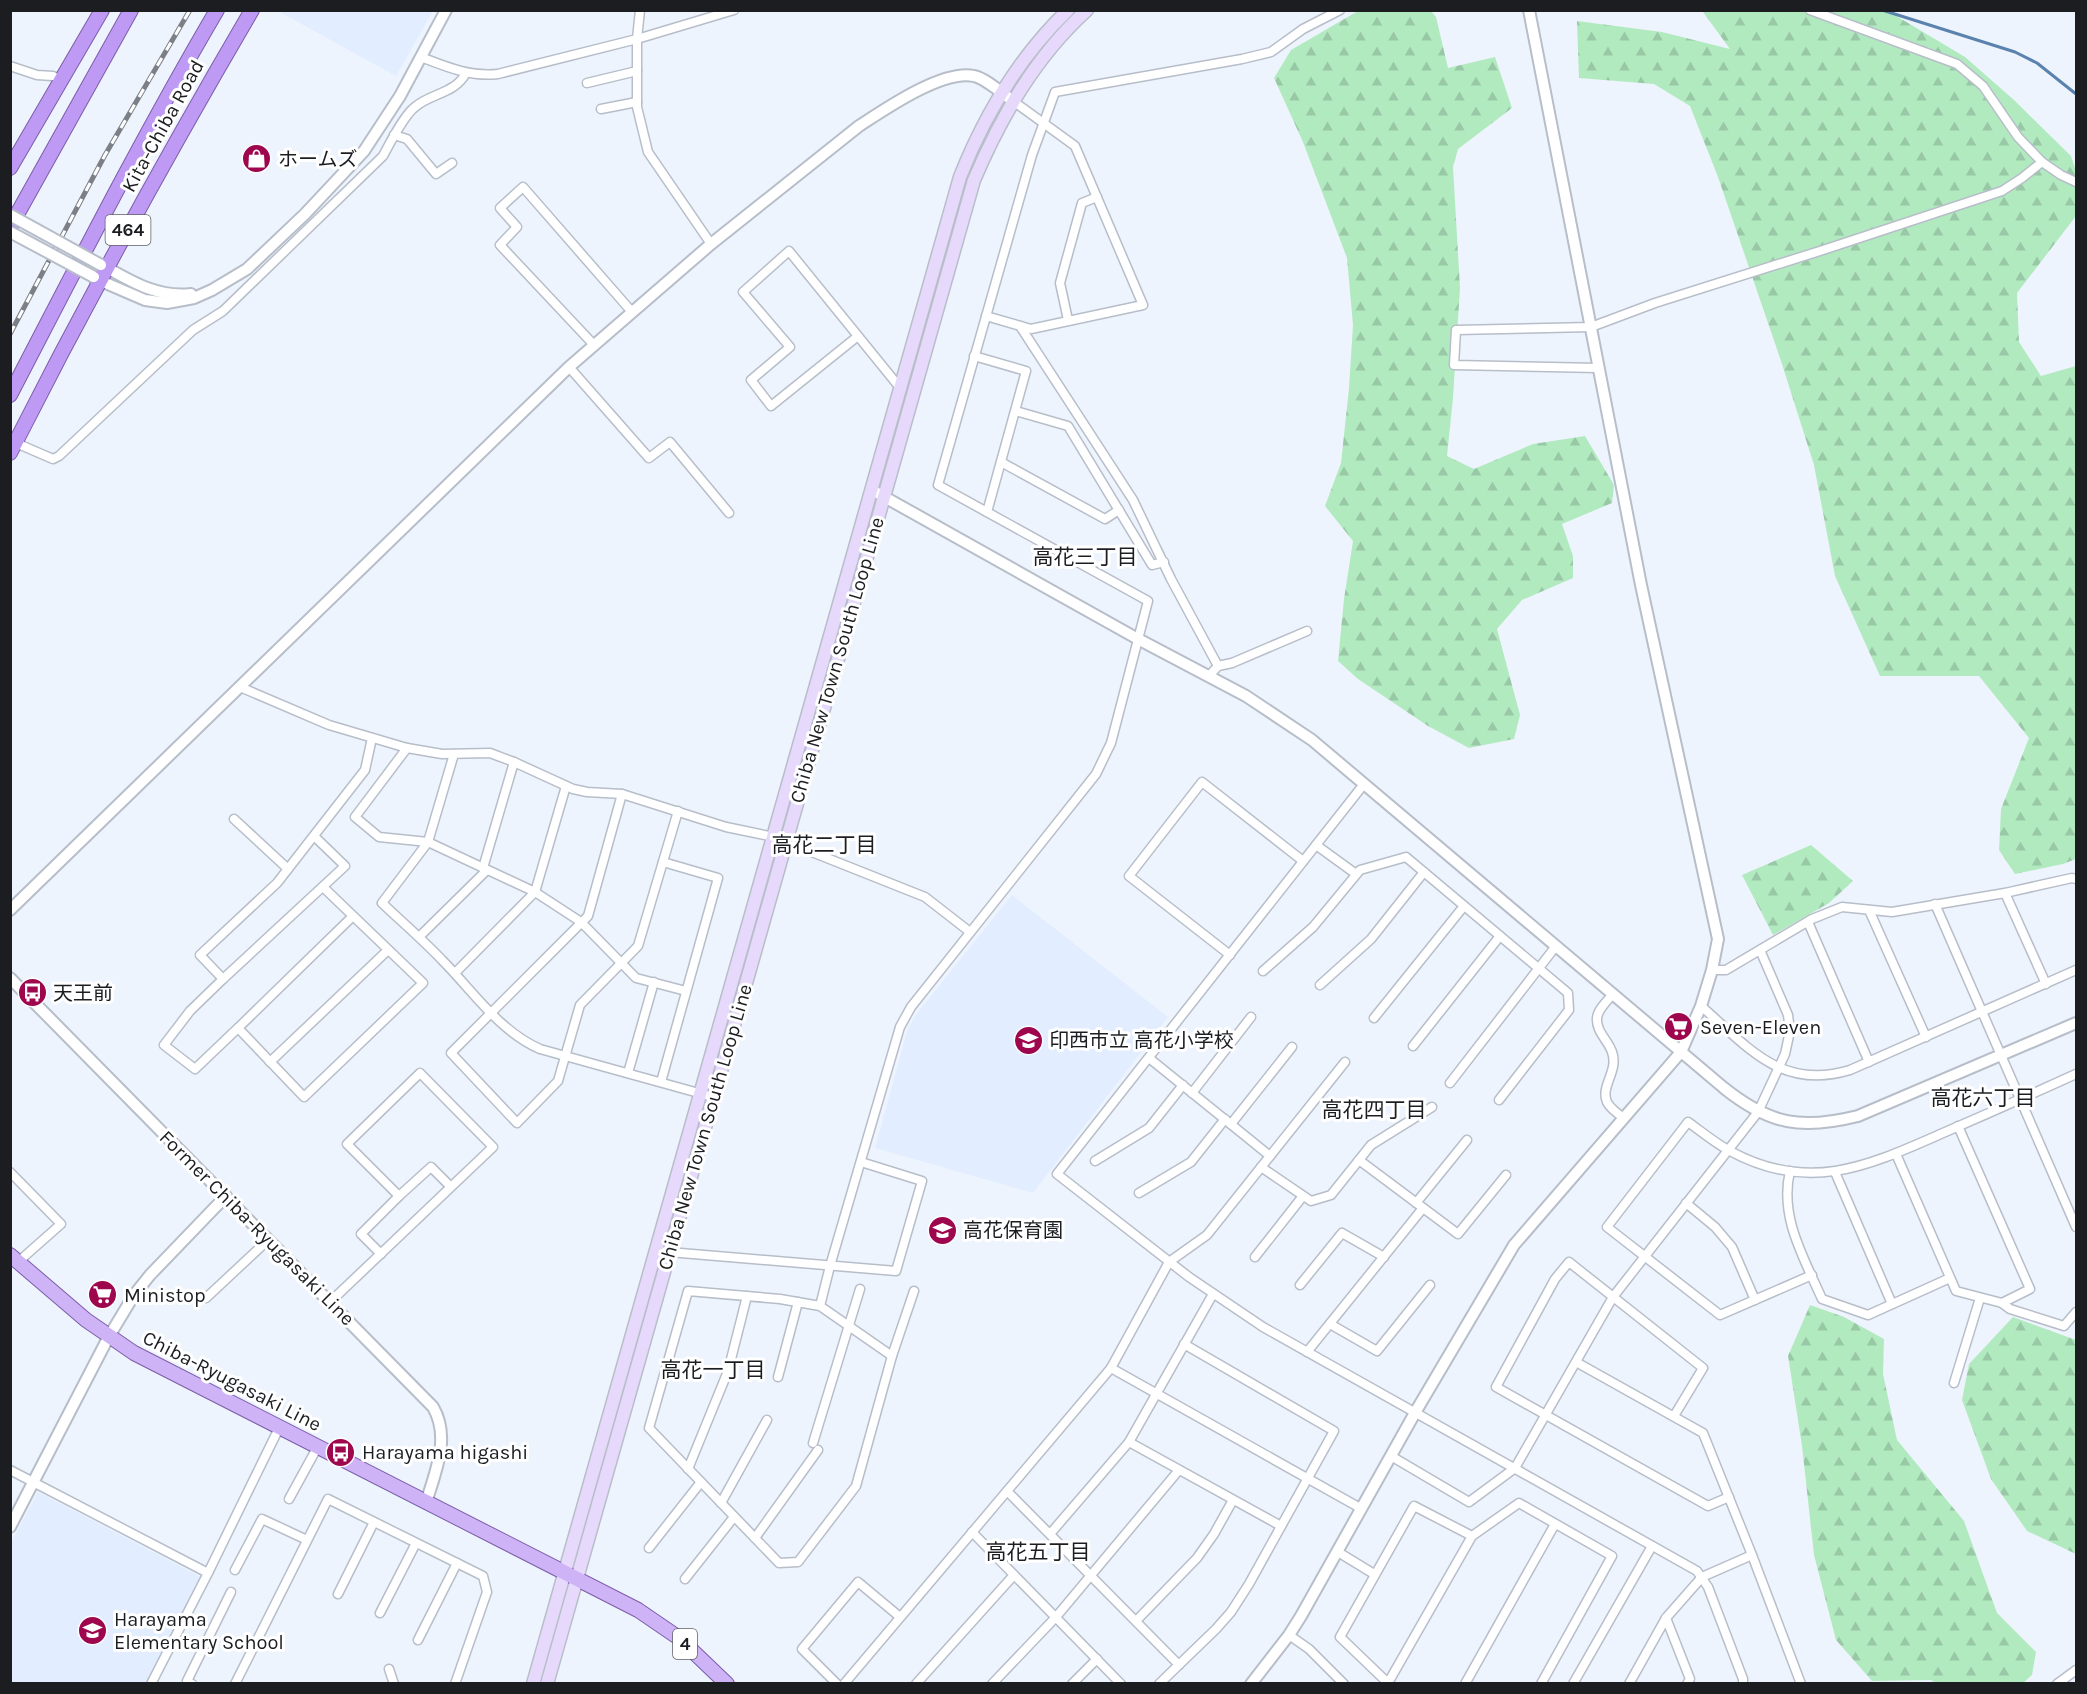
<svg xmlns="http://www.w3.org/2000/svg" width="2087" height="1694" font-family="Karla,'Noto Sans JP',sans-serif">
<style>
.built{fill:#e2edff}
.forest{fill:url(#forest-firs)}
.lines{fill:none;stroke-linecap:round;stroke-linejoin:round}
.stream{stroke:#5a82ae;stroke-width:3}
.minor-casing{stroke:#b7bec9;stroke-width:11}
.tertiary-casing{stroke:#b7bec9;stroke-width:14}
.secondary-casing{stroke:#b7bec9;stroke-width:15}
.primary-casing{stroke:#7b5da8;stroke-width:16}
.trunk-casing{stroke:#7b5da8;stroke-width:16}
.minor{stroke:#fff;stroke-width:8}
.tertiary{stroke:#fff;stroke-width:10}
.secondary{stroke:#e7d9fb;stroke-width:12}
.primary{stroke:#ceb3f7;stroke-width:14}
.trunk{stroke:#be9af4;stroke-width:14}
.rail-casing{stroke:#7c8086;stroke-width:5}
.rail{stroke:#fff;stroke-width:3;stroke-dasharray:9;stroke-linecap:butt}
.tertiary-bridge-casing{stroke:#b7bec9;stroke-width:14;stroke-linecap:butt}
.tertiary-bridge{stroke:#fff;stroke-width:10}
.labels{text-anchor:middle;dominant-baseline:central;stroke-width:6;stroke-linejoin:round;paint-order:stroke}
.shield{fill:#fff;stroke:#5f6164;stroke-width:1.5}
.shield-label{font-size:18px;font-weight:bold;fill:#1b1d21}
.street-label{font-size:20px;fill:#1b1d21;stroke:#fff}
.poi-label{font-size:20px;fill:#1b1d21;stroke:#fff;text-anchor:start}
.neighbourhood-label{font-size:21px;fill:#1b1d21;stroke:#fff}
</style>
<defs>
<pattern id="forest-firs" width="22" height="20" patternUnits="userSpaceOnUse" patternTransform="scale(1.5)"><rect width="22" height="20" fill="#b2eac0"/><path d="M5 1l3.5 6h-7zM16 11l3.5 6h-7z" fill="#98c8a5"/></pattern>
</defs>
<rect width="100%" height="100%" fill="#eef4fd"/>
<g class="built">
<path d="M278,11L433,10V11L396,76Z"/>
<path d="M1012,895L1168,1017L1033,1193L875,1148L908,1028L918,1012Z"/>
<path d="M38,1492L201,1577L202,1579L148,1683H11L10,1545Z"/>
</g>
<g class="forest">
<path d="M1358,11H1431L1436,17L1448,68L1495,57L1512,108L1458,149L1453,167L1460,288L1453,398L1447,456L1474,469L1533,444L1585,436L1614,485L1612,503L1562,524L1573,556V578L1522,600L1497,629L1520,715L1514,739L1469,748L1428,726L1358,679L1338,661L1344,599L1353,541L1325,506L1341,463L1349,388L1353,325L1347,258L1303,142L1274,78L1291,50Z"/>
<path d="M1700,11H1888L1965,57L2014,100L2071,156L2076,171V216L2017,293L2019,342L2041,376L2076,366V859L2063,864L2015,874L1999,850L2001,809L2029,738L1979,676H1880L1835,576L1814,465L1781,361L1718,177L1690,106L1654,84L1579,78L1577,21L1662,32L1730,49L1703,12Z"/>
<path d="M1811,845L1853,881L1829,903L1773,935L1742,875Z"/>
<path d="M1810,1305L1844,1317L1884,1339L1883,1374L1897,1440L1964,1521L1997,1613L2036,1652L2032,1675L2023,1683L1938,1684L1931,1680L1872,1681L1836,1640L1814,1555L1802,1446L1788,1356Z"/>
<path d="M2013,1317L2076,1340V1554L2027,1531L1991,1479L1962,1400L1969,1364Z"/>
</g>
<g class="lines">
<path class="stream" d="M1882,10L2015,52L2037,63L2076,94"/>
<defs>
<g id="minor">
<path d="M640,10L637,39V107L648,152L711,244"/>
<path d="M1810,10L1957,64L1983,86L2018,137L2042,162L2061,175L2076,182"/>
<path d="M421,57C447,67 470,77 498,74L637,39L734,10"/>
<path d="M10,66L37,75L53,76L61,80"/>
<path d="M587,83L637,71"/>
<path d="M601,109L637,102"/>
<path d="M394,135L407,139L436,174L452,163"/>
<path d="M986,316L1031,329L1143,305L1075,146L1013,101"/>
<path d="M1068,320L1060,283L1082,203L1097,197"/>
<path d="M1020,326L1133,500L1171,579L1218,666"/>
<path d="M858,336L771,406L751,380L790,347L743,292L789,251L901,389"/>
<path d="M594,345L500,245L517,227L500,208L523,187L632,312"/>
<path d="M974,356L1026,371L987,512"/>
<path d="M569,367L649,458L670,442L729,513"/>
<path d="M1599,368L1454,365L1456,330L1591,327L1655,303L1823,250L2002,191L2022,178L2042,162"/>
<path d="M1016,411L1068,426L1152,565L1164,562"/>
<path d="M16,443L53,459L59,456L193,330L223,311L383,156C390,143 404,115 415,107C431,93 455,94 466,73"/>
<path d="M1001,462L1105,519L1119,510"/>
<path d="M1209,676L1218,666L1232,663L1307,631"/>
<path d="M240,687L329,725L407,748L442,754L490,753L514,762L573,789L587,792L622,794L726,827L774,837L925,897L970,932"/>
<path d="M407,748L355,817L379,837L428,842L535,892L581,922L636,978L686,991"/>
<path d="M454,754L428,842L382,903C402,922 423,940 442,960C473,991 499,1031 540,1049L713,1097"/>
<path d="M1364,784L1057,1174L1189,1277L1263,1327L1697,1571L1708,1587L1743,1679V1684"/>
<path d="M622,794L588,916L451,1053L517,1123L558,1081L580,1005L638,946L678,811"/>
<path d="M234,819L288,869"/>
<path d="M314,836L345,866L223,979L200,955L277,883L365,770L372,738"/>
<path d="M1316,845L1356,874"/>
<path d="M483,868L514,762"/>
<path d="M323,887L423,983L304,1097L238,1028L353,916"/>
<path d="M2005,893L2046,984"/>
<path d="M1935,904L2076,1227"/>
<path d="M1869,910L1926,1037"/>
<path d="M1808,922L1869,1062"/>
<path d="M419,937L487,870"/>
<path d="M1230,955L1129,876L1202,782L1303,861"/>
<path d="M1712,970H1726L1812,919L1842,907L1892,912L2005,893L2072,878L2076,879"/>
<path d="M1263,971L1313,927L1360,870L1406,857L1568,993L1569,1010L1499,1100"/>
<path d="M455,973L535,892L566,786"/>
<path d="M223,979L190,1011L164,1045L195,1069L238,1028"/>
<path d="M1320,985L1371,939L1424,872"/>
<path d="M1613,994C1607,1001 1598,1009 1597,1018C1596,1032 1608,1040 1612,1052C1619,1071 1600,1086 1607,1102C1610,1108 1618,1114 1624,1118"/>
<path d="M1701,1006C1748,1047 1781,1091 1850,1070L2076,970"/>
<path d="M1374,1018L1464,906"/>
<path d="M1413,1046L1500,936"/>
<path d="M270,1062L388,950"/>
<path d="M628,1073L654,982"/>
<path d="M661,1082L718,878L663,862"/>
<path d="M1450,1083L1556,946"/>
<path d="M1192,1093L1251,1017"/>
<path d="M1231,1124L1292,1047"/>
<path d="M1896,1154L1956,1291L2002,1303L2030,1289L1958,1126"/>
<path d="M1270,1156L1345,1062"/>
<path d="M1359,1160L1458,1234L1506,1175"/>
<path d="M1095,1161L1149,1128L1183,1085"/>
<path d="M1261,1167L1311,1201L1331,1195L1371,1145L1432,1107"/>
<path d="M1790,1171C1779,1217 1804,1258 1822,1299L1868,1315L1950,1278"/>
<path d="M10,1172L61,1224L18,1262"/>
<path d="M1835,1172L1892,1304"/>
<path d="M1139,1193L1191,1162L1225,1119"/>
<path d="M1416,1203L1467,1140"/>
<path d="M1686,1203L1715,1227L1732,1247L1755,1300"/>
<path d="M657,1251L896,1271L922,1181L861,1162"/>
<path d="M381,1254L361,1234L399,1196"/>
<path d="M1255,1257L1303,1196"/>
<path d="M1812,1275L1720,1315L1607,1227L1688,1122C1702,1132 1715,1143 1730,1151C1809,1194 1868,1166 1943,1133C1987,1114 2032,1094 2076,1074"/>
<path d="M1300,1285L1342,1233L1384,1257"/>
<path d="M206,1298L268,1240"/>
<path d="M330,1302L493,1147L420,1073L347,1144L399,1196L431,1167L451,1187"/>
<path d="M2002,1303L2010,1309L2064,1326L2076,1312"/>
<path d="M820,1306L892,1356L856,1486L798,1562L779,1563L649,1428L688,1291L780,1299L820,1306L830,1266L900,1027L911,1007L1096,774L1111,743L1148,601L938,485L1032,155L1055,92L1242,59L1271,52L1303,29L1340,10"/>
<path d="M1330,1324L1377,1351L1430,1285"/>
<path d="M1307,1352L1423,1208"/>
<path d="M892,1356L914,1291"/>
<path d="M1576,1362L1703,1433L1752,1555L1801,1684"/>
<path d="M1111,1368L1362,1509"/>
<path d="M778,1377L798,1302"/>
<path d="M1954,1383L1980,1298"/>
<path d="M1674,1416L1703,1368L1569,1262L1555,1279L1496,1387L1708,1506L1729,1497"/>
<path d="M1129,1442L1281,1526"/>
<path d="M813,1443L860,1289"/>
<path d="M1391,1456L1469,1502L1515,1468L1613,1297L1758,1112L1785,1054L1790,1031L1788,1015L1760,950"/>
<path d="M688,1469L728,1371L747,1296"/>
<path d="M10,1470L208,1573"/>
<path d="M1007,1491L1179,1665"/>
<path d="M289,1499L317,1448"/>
<path d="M721,1503L767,1420"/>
<path d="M972,1532L1121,1684"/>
<path d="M1050,1534L1129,1442L1213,1294"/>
<path d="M755,1538L818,1450"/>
<path d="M649,1548L701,1482"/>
<path d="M1338,1552L1374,1574"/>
<path d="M235,1570L262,1519L307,1540"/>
<path d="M685,1579L734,1517"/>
<path d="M338,1594L374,1522"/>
<path d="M380,1613L416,1543"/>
<path d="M1666,1618L1690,1679L1687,1684"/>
<path d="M1136,1621L1197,1558L1214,1534L1233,1500"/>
<path d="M1289,1635L1309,1649L1344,1684"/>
<path d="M418,1640L457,1563"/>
<path d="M389,1669L394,1684"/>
<path d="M1388,1683L1472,1536"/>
<path d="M151,1684L208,1573L279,1428"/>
<path d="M192,1684L187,1681L231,1592"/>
<path d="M235,1684L328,1499L483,1576L487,1592L455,1684"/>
<path d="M837,1684L802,1649L858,1582L900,1617"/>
<path d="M844,1684L1111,1368L1169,1262L1207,1235L1270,1156L1149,1058"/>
<path d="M916,1684L1014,1575"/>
<path d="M992,1684L1056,1617L1179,1470"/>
<path d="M1072,1684L1097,1659"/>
<path d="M1159,1684L1216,1629L1231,1612L1249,1584L1334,1431L1184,1344"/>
<path d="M1389,1684L1340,1637L1414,1506L1472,1536L1519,1503L1612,1556L1541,1684"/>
<path d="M1465,1684L1555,1524"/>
<path d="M1573,1684L1652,1546"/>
<path d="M1629,1684L1666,1618L1702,1577L1752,1555"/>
<path d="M2057,1684L2076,1670"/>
</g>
<g id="tertiary">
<path d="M102,265C131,281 157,298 191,294"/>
<path d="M94,278L145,300L167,303L194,298L212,290L247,269L305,214L364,151L400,96L446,10"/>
<path d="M872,490L1138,639L1246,696L1312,740L1724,1088C1770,1125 1802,1130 1858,1116L2076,1023"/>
<path d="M10,910L569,367L711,244L859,126C885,109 943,69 974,76C985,78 1003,94 1013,101"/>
<path d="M10,978L433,1407C451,1438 435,1472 426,1503"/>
<path d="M10,1527L108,1338L134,1295L150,1275L226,1196"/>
<path d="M1251,1684L1289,1635L1301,1616L1416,1411L1514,1245L1681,1052L1701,1006L1712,970L1718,939L1641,585L1529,10"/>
</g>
<g id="secondary">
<path d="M533,1684L960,177C985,114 1019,57 1068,10"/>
<path d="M547,1684L974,180C1001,117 1035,57 1087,10"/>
</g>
<path id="primary" d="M10,1255L86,1320L134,1353L638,1610L679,1638L727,1684"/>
<g id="trunk">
<path d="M10,168L102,10"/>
<path d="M10,227L131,10"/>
<path d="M10,395C77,266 143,136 217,10"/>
<path d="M10,453C86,303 167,155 252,10"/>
</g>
</defs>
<use href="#minor" class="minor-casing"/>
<use href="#tertiary" class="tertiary-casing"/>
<use href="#secondary" class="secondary-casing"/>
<use href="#primary" class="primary-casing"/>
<use href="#trunk" class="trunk-casing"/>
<use href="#minor" class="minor"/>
<use href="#tertiary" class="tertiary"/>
<use href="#secondary" class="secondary"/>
<use href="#primary" class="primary"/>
<use href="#trunk" class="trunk"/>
<defs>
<path id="rail" d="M10,334L105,155L190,10"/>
</defs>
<use href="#rail" class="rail-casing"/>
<use href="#rail" class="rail"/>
<defs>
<g id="tertiary-bridge">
<path d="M10,215L101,265"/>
<path d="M10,232L94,277"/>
</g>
</defs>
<use href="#tertiary-bridge" class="tertiary-bridge-casing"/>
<use href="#tertiary-bridge" class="tertiary-bridge"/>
</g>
<defs>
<symbol id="shop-disc" viewBox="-11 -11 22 22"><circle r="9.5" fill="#9e064d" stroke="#fff"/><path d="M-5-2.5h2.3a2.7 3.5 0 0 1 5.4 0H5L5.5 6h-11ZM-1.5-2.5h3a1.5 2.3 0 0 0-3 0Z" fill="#fff"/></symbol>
<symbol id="bus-disc" viewBox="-11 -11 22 22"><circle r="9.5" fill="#9e064d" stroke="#fff"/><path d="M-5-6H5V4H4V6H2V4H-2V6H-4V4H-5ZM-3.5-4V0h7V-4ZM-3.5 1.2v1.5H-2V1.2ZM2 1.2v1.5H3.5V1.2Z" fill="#fff"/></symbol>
<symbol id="supermarket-disc" viewBox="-11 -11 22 22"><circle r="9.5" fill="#9e064d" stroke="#fff"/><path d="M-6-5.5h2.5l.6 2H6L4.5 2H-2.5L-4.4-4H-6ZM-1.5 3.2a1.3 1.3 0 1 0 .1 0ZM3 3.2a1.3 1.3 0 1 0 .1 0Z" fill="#fff"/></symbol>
<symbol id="school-disc" viewBox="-11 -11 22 22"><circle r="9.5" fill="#9e064d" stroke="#fff"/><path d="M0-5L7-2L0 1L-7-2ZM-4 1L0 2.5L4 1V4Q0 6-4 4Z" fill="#fff"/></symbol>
</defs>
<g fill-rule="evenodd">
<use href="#shop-disc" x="240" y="142" width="33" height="33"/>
<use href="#bus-disc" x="16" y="976" width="33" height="33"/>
<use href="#supermarket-disc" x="1662" y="1010" width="33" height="33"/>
<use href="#school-disc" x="1012" y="1024" width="33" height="33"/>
<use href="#school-disc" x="926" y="1214" width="33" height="33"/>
<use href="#supermarket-disc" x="86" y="1278" width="33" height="33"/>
<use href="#bus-disc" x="324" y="1436" width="33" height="33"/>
<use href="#school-disc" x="76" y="1614" width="33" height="33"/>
</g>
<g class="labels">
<g class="shield">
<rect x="105.5" y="215" width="45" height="30" rx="4.5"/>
<rect x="673" y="1629" width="24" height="30" rx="4.5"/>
</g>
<g class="shield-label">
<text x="128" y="230">464</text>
<text x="685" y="1644">4</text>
</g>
<g class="street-label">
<text transform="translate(163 126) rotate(-61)">Kita-Chiba Road</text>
<text transform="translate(837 660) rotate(-74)">Chiba New Town South Loop Line</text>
<text transform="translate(705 1127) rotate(-74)">Chiba New Town South Loop Line</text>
<text transform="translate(257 1228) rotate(45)">Former Chiba-Ryugasaki Line</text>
<text transform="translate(232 1381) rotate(27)">Chiba-Ryugasaki Line</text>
</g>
<g class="poi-label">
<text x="278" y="159">ホームズ</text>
<text x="53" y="993">天王前</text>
<text x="1700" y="1027">Seven-Eleven</text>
<text x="1049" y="1040">印西市立 高花小学校</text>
<text x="963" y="1230">高花保育園</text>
<text x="124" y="1295">Ministop</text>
<text x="362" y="1452">Harayama higashi</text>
<text x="114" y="1619">Harayama<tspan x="114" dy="23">Elementary School</tspan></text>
</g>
<g class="neighbourhood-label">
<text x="1085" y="557">高花三丁目</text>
<text x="824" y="845">高花二丁目</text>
<text x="1983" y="1098">高花六丁目</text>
<text x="1374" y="1110">高花四丁目</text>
<text x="713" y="1370">高花一丁目</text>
<text x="1038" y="1552">高花五丁目</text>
</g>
</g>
<rect width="2087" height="1694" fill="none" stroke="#1b1d21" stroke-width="24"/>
</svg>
